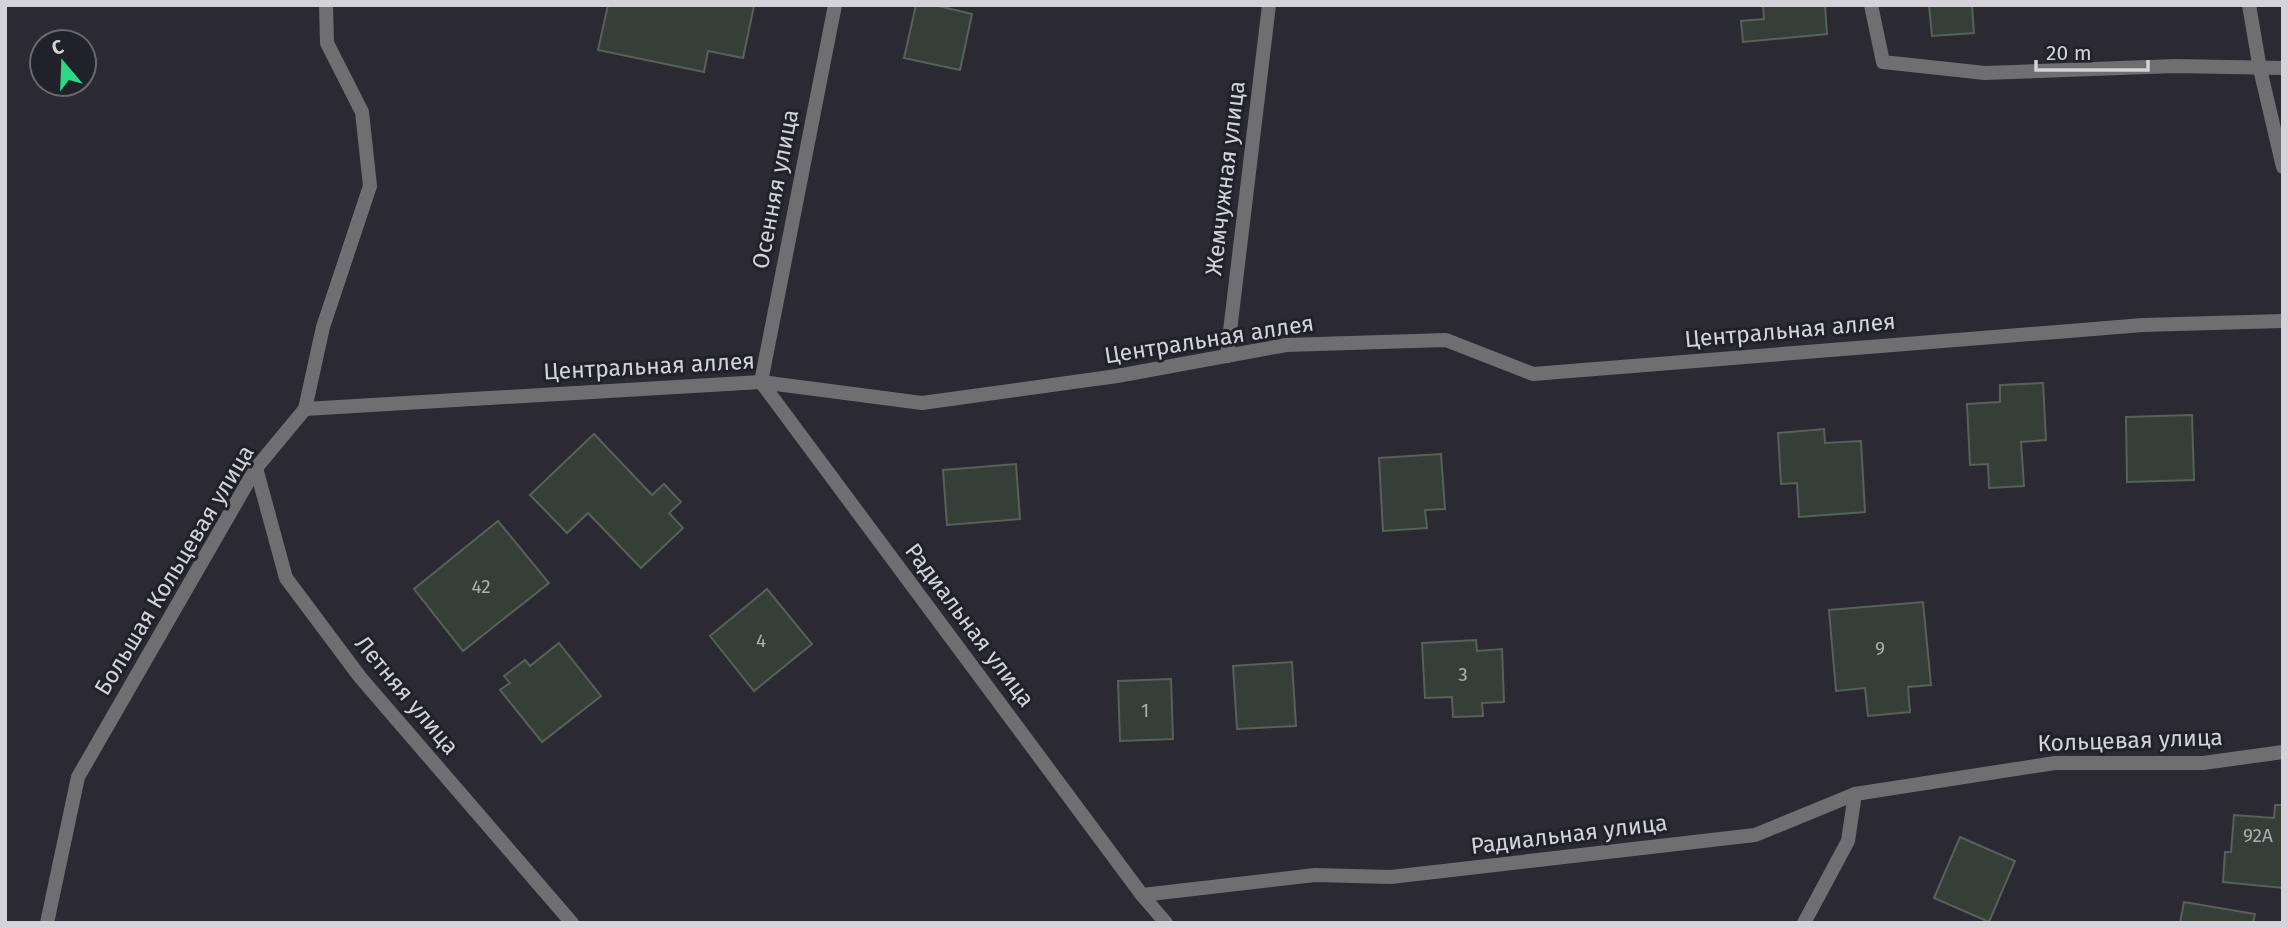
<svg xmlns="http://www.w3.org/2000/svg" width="2288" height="928" font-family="'Fira Sans',sans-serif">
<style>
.building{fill:#363e38;stroke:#576059;stroke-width:2}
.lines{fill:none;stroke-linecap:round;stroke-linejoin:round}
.minor{stroke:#6f6e73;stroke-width:14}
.labels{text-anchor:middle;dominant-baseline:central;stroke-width:6;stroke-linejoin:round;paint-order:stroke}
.number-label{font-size:19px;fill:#acaeb1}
.street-label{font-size:23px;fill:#d3d3d9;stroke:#212129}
</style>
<rect width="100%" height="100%" fill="#2b2a33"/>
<g class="building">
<path d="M608,5H752L754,6L743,58L708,51L704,72L598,50Z"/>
<path d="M916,5H934L972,14L960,70L904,58Z"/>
<path d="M1763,5H1825L1827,34L1743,42L1741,21L1764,19Z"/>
<path d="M1929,5H1972L1974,33L1932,36Z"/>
<path d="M2043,383L2046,440L2021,442L2024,486L1989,488L1988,464L1970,465L1967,404L2000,402V385Z"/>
<path d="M2192,415L2194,480L2127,482L2126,417Z"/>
<path d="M1824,429L1825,443L1861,441L1865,512L1799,517L1797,483L1781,484L1778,433Z"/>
<path d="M594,434L652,495L664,484L681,502L669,513L683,528L641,568L588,513L567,533L530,495Z"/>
<path d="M1441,454L1445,509L1425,510L1427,528L1383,531L1379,458Z"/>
<path d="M1016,464L1020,519L947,525L943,470Z"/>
<path d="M498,521L549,583L463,651L414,589Z"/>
<path d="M767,589L812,644L754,691L710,636Z"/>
<path d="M1923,602L1931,685L1908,687L1910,712L1868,716L1865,688L1836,691L1829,610Z"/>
<path d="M1476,640L1477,651L1502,649L1504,702L1482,703L1483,716L1453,717L1452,697L1425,698L1422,643Z"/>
<path d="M559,643L601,696L542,742L500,690L510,683L504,676L525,660L530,666Z"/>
<path d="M1292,662L1296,726L1237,729L1233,666Z"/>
<path d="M1171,679L1173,739L1120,741L1118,681Z"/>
<path d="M2275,805H2283V888L2223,882L2225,852H2231L2234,815L2274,818Z"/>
<path d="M1960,837L2015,861L1989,922L1934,898Z"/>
<path d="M2184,902L2255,914L2253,923H2180Z"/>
</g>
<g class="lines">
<g class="minor">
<path d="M835,5L761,382L1142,895L1166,923"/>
<path d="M1871,5L1883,62L1985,73L2175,66L2283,68"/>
<path d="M2249,5L2260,69L2283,167"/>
<path d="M1227,356L1269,5"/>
<path d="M305,409L761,382L922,403L1117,376L1286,345L1446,340L1533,374L2143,325L2283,321"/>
<path d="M256,468L286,578L360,677L572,923"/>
<path d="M1142,895L1315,875L1391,877L1755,835L1855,794L2055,763H2203L2283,752"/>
<path d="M47,923L78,777L256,468L305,409L323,327L370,186L362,112L327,43L326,5"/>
<path d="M1804,923L1848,841L1855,794"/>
</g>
</g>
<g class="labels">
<g class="number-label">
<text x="481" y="586">42</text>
<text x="761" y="640">4</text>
<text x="1880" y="648">9</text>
<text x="1463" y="674">3</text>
<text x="1145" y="710">1</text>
<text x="2258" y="835">92А</text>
</g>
<g class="street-label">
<text transform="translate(1225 178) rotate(-83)">Жемчужная улица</text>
<text transform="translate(775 189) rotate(-79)">Осенняя улица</text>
<text transform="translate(1790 330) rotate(-5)">Центральная аллея</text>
<text transform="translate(1209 339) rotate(-9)">Центральная аллея</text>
<text transform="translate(649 366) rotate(-3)">Центральная аллея</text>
<text transform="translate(174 570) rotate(-59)">Большая Кольцевая улица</text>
<text transform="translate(970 625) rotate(53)">Радиальная улица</text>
<text transform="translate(407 695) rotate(50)">Летняя улица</text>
<text transform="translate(2130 740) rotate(-2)">Кольцевая улица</text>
<text transform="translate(1569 834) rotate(-7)">Радиальная улица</text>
</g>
</g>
<rect width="2288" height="928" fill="none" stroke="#d3d3d9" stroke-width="14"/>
<g transform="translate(63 63) rotate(341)"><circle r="33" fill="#212129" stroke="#68686f" stroke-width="2"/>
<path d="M0-5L12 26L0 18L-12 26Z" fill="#2cd884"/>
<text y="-10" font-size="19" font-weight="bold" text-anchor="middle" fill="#d3d3d9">С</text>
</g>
<path d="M2036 60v10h112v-10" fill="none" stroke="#d3d3d9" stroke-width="3.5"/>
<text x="2046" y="60" font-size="21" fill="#d3d3d9" stroke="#212129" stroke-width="5" paint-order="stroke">20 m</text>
</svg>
